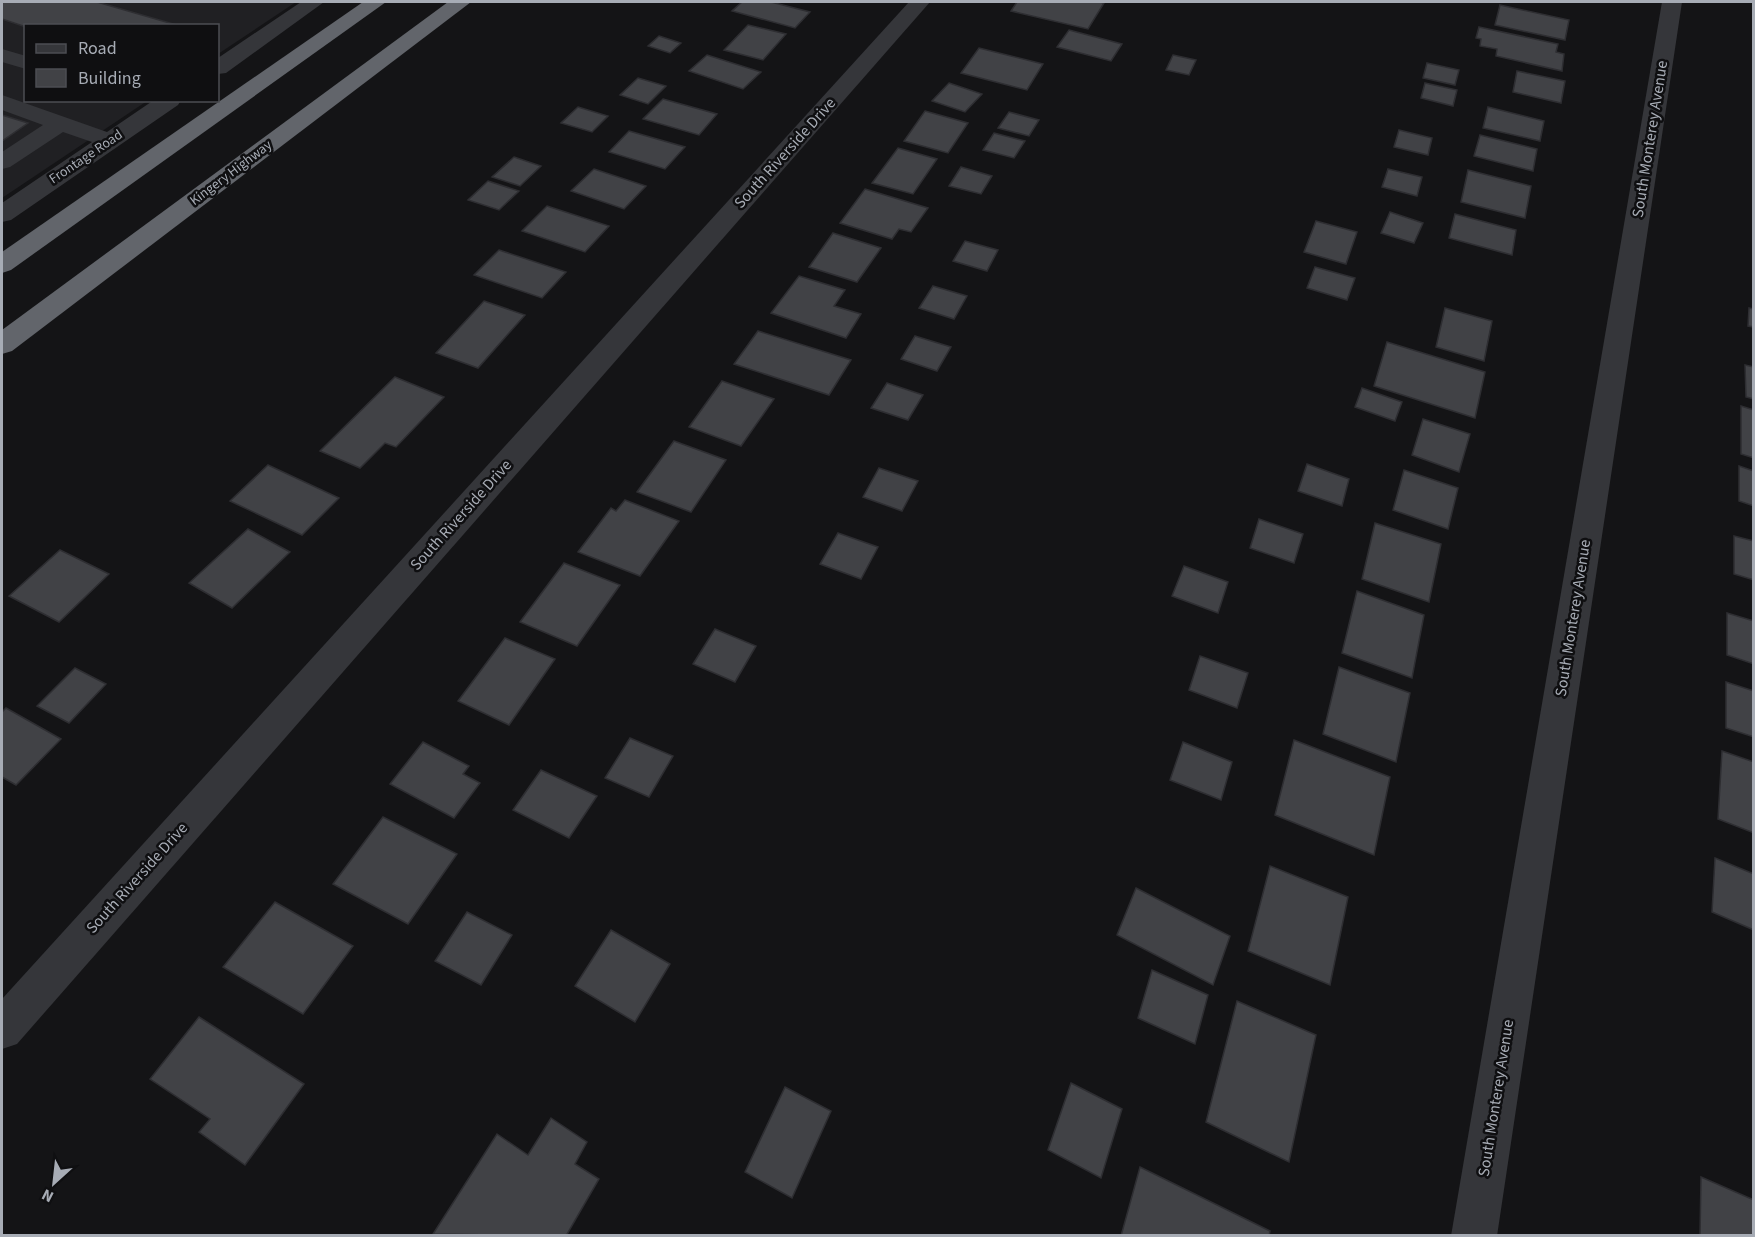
<svg xmlns="http://www.w3.org/2000/svg" width="1755" height="1237" font-family="'Source Sans 3',sans-serif">
<style>
.built{fill:#202023}
.building{fill:#414246;stroke:#2e2e32;stroke-width:1.5}
.lines{fill:none;stroke-linecap:round;stroke-linejoin:round}
.minor{fill:#35363a;fill-rule:evenodd}
.highway{fill:#62656b;fill-rule:evenodd}
.labels{text-anchor:middle;dominant-baseline:central;stroke-width:5;stroke-linejoin:round;paint-order:stroke}
.far-street-label{font-size:14px;fill:#a7acb5;stroke:#0f0f11}
.street-label{font-size:16px;fill:#a7acb5;stroke:#0f0f11}
</style>
<rect width="100%" height="100%" fill="#141416"/>
<path class="built" d="M2,2H296L218,54V26H26V100L147,101L2,198Z"/>
<g class="building">
<path d="M2,2H97L180,26L26,27L2,19Z"/>
<path d="M742,2H771L810,12L795,28L732,11Z"/>
<path d="M1017,2H1100L1104,3L1088,29L1011,11Z"/>
<path d="M1500,5L1569,20L1565,40L1495,25Z"/>
<path d="M748,25L786,34L763,60L724,50Z"/>
<path d="M1479,27L1558,44L1556,52L1564,54L1562,71L1496,56L1497,49L1480,46L1481,39L1476,38Z"/>
<path d="M1069,30L1122,44L1111,61L1057,47Z"/>
<path d="M659,36L681,43L670,53L648,46Z"/>
<path d="M979,48L1043,64L1027,90L961,73Z"/>
<path d="M707,55L761,72L743,89L689,71Z"/>
<path d="M1173,55L1196,60L1189,75L1166,70Z"/>
<path d="M1427,63L1459,70L1455,85L1423,78Z"/>
<path d="M1517,71L1565,81L1561,103L1513,92Z"/>
<path d="M638,78L666,86L648,104L620,95Z"/>
<path d="M949,83L982,94L965,112L932,101Z"/>
<path d="M1425,83L1457,90L1453,106L1421,98Z"/>
<path d="M663,99L717,114L699,135L643,119Z"/>
<path d="M578,107L608,116L592,132L561,123Z"/>
<path d="M1488,107L1544,121L1540,141L1483,128Z"/>
<path d="M925,111L968,123L948,153L904,141Z"/>
<path d="M1009,112L1039,120L1029,136L998,128Z"/>
<path d="M2,115L28,123L2,141Z"/>
<path d="M1399,130L1432,138L1428,155L1394,147Z"/>
<path d="M629,131L685,147L665,169L609,152Z"/>
<path d="M994,133L1025,141L1014,158L983,150Z"/>
<path d="M1480,135L1537,149L1533,171L1474,156Z"/>
<path d="M898,148L937,159L913,194L872,183Z"/>
<path d="M514,157L541,166L520,186L492,177Z"/>
<path d="M961,167L992,176L981,194L949,186Z"/>
<path d="M594,169L646,186L624,209L571,191Z"/>
<path d="M1388,169L1422,177L1417,196L1382,187Z"/>
<path d="M1468,170L1531,186L1525,218L1461,202Z"/>
<path d="M488,181L519,191L499,210L468,200Z"/>
<path d="M865,189L928,208L911,232L899,229L892,239L840,223Z"/>
<path d="M547,206L609,226L585,252L522,231Z"/>
<path d="M1390,212L1423,223L1414,243L1381,233Z"/>
<path d="M1455,214L1516,230L1512,255L1449,238Z"/>
<path d="M1316,221L1357,232L1346,264L1304,252Z"/>
<path d="M833,233L881,248L857,282L809,267Z"/>
<path d="M965,241L998,250L987,271L953,261Z"/>
<path d="M499,250L566,272L542,298L474,275Z"/>
<path d="M1315,267L1355,278L1347,300L1307,288Z"/>
<path d="M799,276L845,290L834,306L861,314L846,338L771,313Z"/>
<path d="M933,286L967,296L954,319L919,308Z"/>
<path d="M484,301L525,315L478,368L436,353Z"/>
<path d="M1445,308L1492,321L1484,361L1436,347Z"/>
<path d="M1749,308L1754,309V327L1748,326Z"/>
<path d="M758,331L851,360L829,395L734,364Z"/>
<path d="M915,336L951,347L937,371L901,359Z"/>
<path d="M1387,342L1485,372L1475,418L1374,386Z"/>
<path d="M1745,365L1754,367V399L1746,397Z"/>
<path d="M395,377L444,397L396,447L385,443L360,468L320,451Z"/>
<path d="M722,381L774,399L741,446L689,427Z"/>
<path d="M887,383L923,395L908,420L871,408Z"/>
<path d="M1362,388L1402,402L1395,421L1355,407Z"/>
<path d="M1741,406L1754,410V458L1741,454Z"/>
<path d="M1423,419L1470,434L1459,472L1412,455Z"/>
<path d="M674,441L726,460L691,512L637,492Z"/>
<path d="M1307,464L1349,479L1342,506L1298,491Z"/>
<path d="M268,465L339,498L302,535L230,501Z"/>
<path d="M1739,466L1754,471V506L1739,501Z"/>
<path d="M879,468L918,481L902,511L863,497Z"/>
<path d="M1404,470L1458,488L1448,529L1393,510Z"/>
<path d="M625,500L679,521L640,576L578,552L611,508L616,511Z"/>
<path d="M1259,519L1303,534L1294,563L1250,548Z"/>
<path d="M1375,523L1441,544L1429,602L1362,579Z"/>
<path d="M248,529L290,552L232,608L189,583Z"/>
<path d="M838,533L878,547L861,579L820,564Z"/>
<path d="M1734,536L1754,541V580L1734,574Z"/>
<path d="M60,550L109,574L59,622L9,596Z"/>
<path d="M564,563L620,585L577,646L520,622Z"/>
<path d="M1184,566L1228,582L1218,613L1172,596Z"/>
<path d="M1357,591L1424,615L1412,678L1342,653Z"/>
<path d="M1727,613L1754,621V664L1727,655Z"/>
<path d="M715,629L756,646L735,682L693,664Z"/>
<path d="M505,638L555,659L509,725L458,701Z"/>
<path d="M1200,656L1248,673L1237,708L1189,690Z"/>
<path d="M1339,667L1410,693L1396,762L1323,734Z"/>
<path d="M75,668L106,684L69,723L37,706Z"/>
<path d="M1726,682L1754,691V737L1726,728Z"/>
<path d="M6,708L61,739L16,785L2,777V712Z"/>
<path d="M630,738L673,756L649,797L605,778Z"/>
<path d="M1294,740L1390,777L1374,855L1275,815Z"/>
<path d="M423,742L469,766L463,774L480,783L454,818L390,784Z"/>
<path d="M1183,742L1232,762L1221,800L1170,780Z"/>
<path d="M1722,751L1754,762V833L1718,819Z"/>
<path d="M541,770L597,796L569,838L513,810Z"/>
<path d="M383,817L457,854L408,924L333,884Z"/>
<path d="M1715,858L1754,874V930L1712,912Z"/>
<path d="M1270,866L1348,897L1330,985L1248,951Z"/>
<path d="M1136,888L1230,936L1213,985L1117,935Z"/>
<path d="M275,902L353,946L303,1014L223,967Z"/>
<path d="M467,912L512,935L481,985L435,961Z"/>
<path d="M611,930L670,964L635,1022L575,986Z"/>
<path d="M1152,970L1208,995L1195,1044L1138,1018Z"/>
<path d="M1237,1001L1316,1035L1289,1162L1206,1122Z"/>
<path d="M199,1017L304,1084L245,1165L199,1132L210,1119L150,1079Z"/>
<path d="M1071,1083L1122,1109L1101,1178L1048,1150Z"/>
<path d="M785,1087L831,1111L792,1198L745,1172Z"/>
<path d="M551,1118L587,1142L575,1164L599,1179L566,1236L433,1234L497,1134L528,1155Z"/>
<path d="M1140,1167L1270,1231L1269,1236H1121Z"/>
<path d="M1701,1177L1754,1200V1236H1700Z"/>
</g>
<g class="lines">
<g class="minor">
<path d="M301,2H324L226,73L218,74V58Z"/>
<path d="M909,2H930L17,1044L2,1049V999Z"/>
<path d="M1662,2H1682L1497,1236H1451Z"/>
<path d="M2,49L26,56V69L2,62Z"/>
<path d="M2,95L107,132L154,100H181L178,105L11,220L2,222V203L92,142L63,132L10,167L2,169V152L43,125L2,110Z"/>
</g>
<g class="highway">
<path d="M363,2H386L11,270L2,273V252Z"/>
<path d="M448,2H471L12,351L2,354V330Z"/>
</g>
</g>
<g class="labels">
<g class="far-street-label">
<text transform="translate(86 157) rotate(-34)">Frontage Road</text>
<text transform="translate(231 173) rotate(-37)">Kingery Highway</text>
</g>
<g class="street-label">
<text transform="translate(1650 139) rotate(-81)">South Monterey Avenue</text>
<text transform="translate(785 153) rotate(-48)">South Riverside Drive</text>
<text transform="translate(461 515) rotate(-48)">South Riverside Drive</text>
<text transform="translate(1573 618) rotate(-81)">South Monterey Avenue</text>
<text transform="translate(137 878) rotate(-48)">South Riverside Drive</text>
<text transform="translate(1496 1098) rotate(-81)">South Monterey Avenue</text>
</g>
</g>
<rect width="1755" height="1237" fill="none" stroke="#a7acb5" stroke-width="6"/>
<rect x="24" y="24" width="195" height="78" fill="#0f0f11" stroke="#4c4e53" stroke-width="1.5"/>
<rect x="36" y="44" width="30" height="9" fill="#35363a" stroke="#4c4e53" stroke-width="1.5"/>
<text x="78" y="54" font-size="18" fill="#a7acb5">Road</text>
<rect x="36" y="69" width="30" height="18" fill="#414246" stroke="#4c4e53" stroke-width="1.5"/>
<text x="78" y="84" font-size="18" fill="#a7acb5">Building</text>
<g transform="translate(54 1183) rotate(207)" stroke="#0f0f11" stroke-width="4.5" paint-order="stroke">
<path d="M0-4.5L10 22L0 15L-10 22Z" fill="#a7acb5"/>
<text y="-9" font-size="16" font-weight="bold" text-anchor="middle" fill="#a7acb5">N</text>
</g>
</svg>
